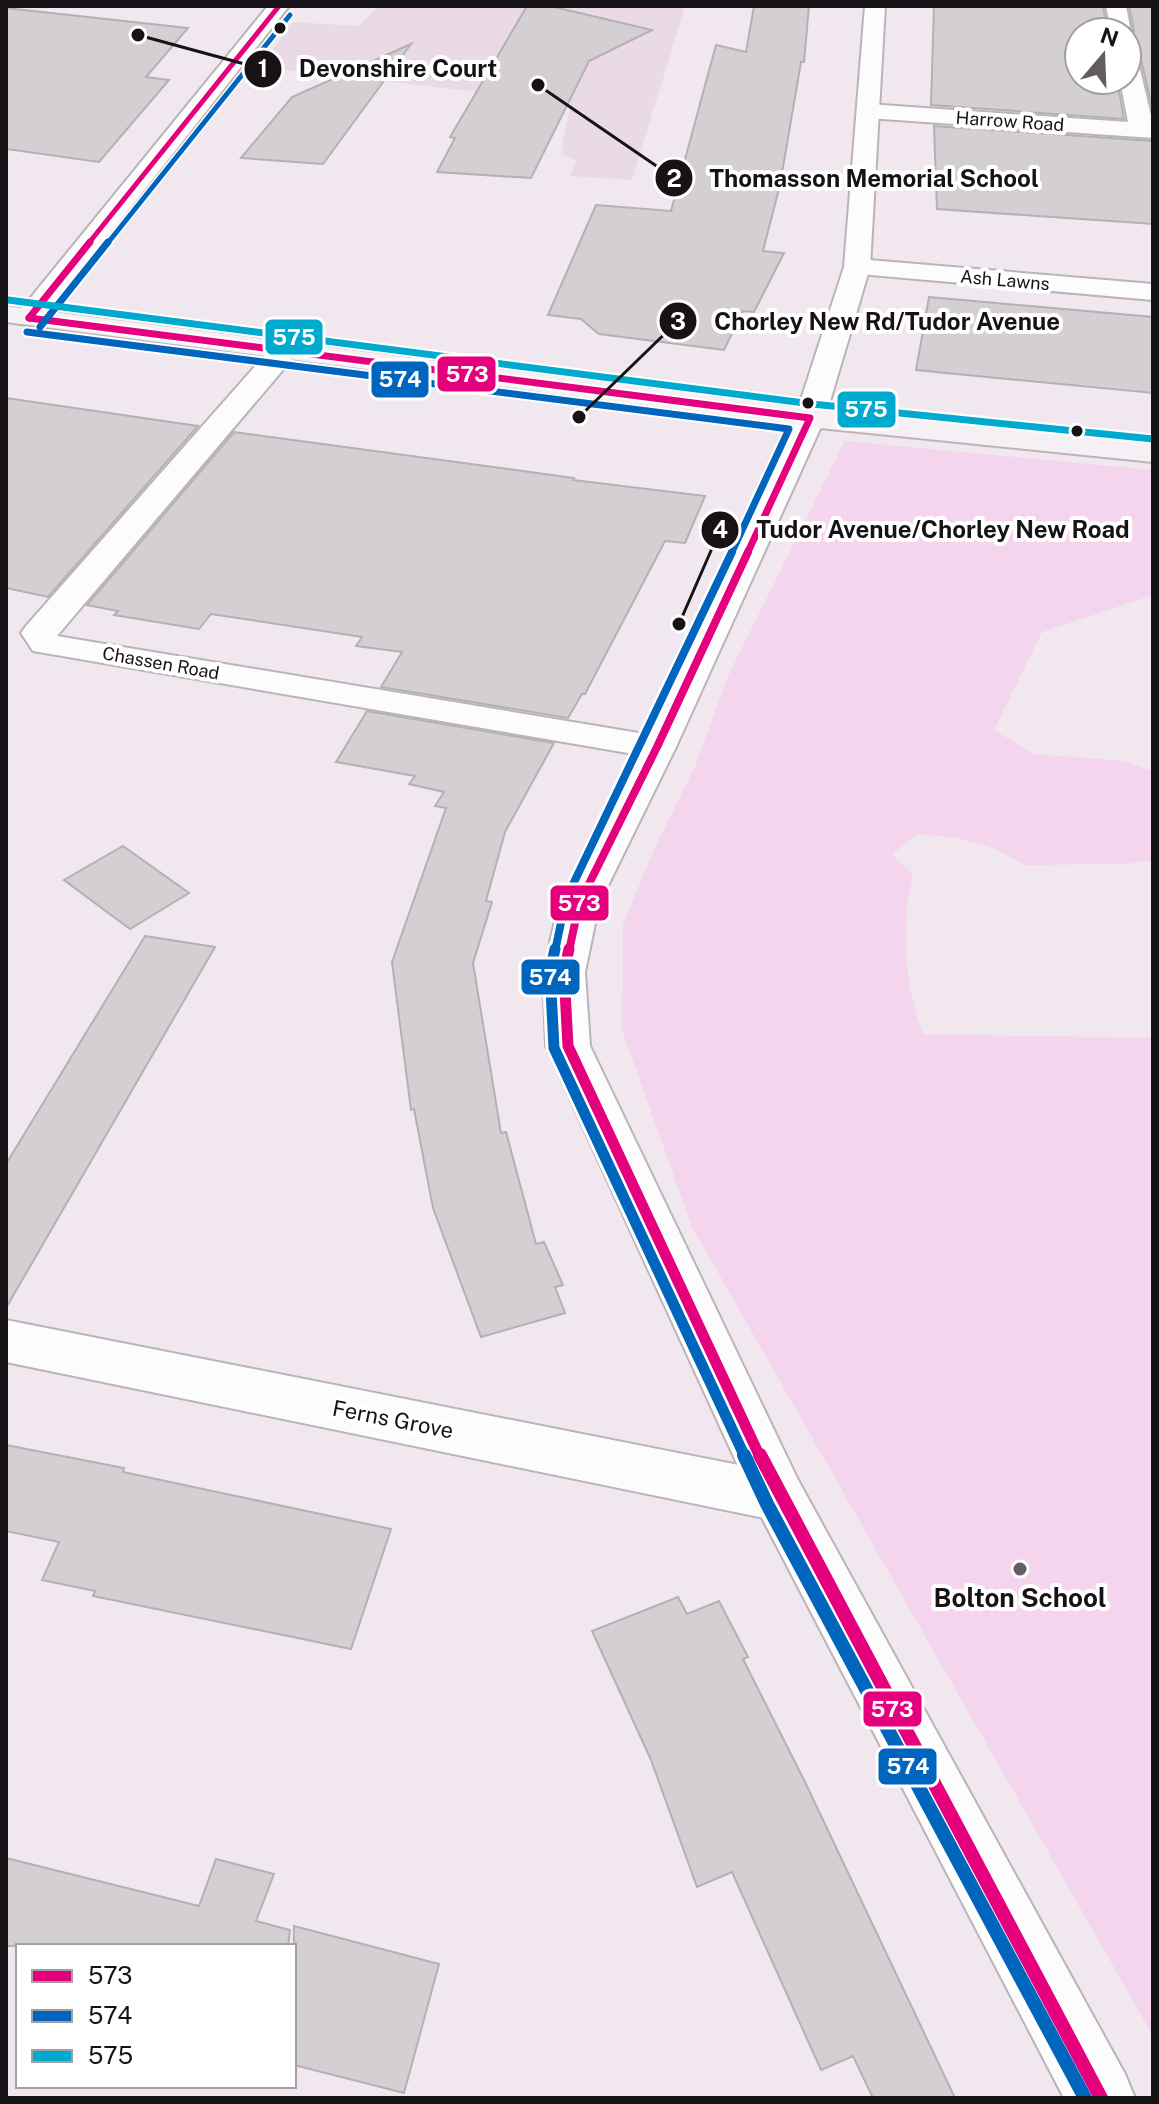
<svg xmlns="http://www.w3.org/2000/svg" width="1159" height="2104" font-family="'Public Sans',sans-serif">
<style>
.built{fill:#e9dae5}
.green{fill:#f4d5ed}
.building{fill:#d4cfd3;stroke:#b6afb4;stroke-width:2}
.lines{fill:none;stroke-linecap:round;stroke-linejoin:round}
.street-casing{stroke:#bab4b9;stroke-width:4}
.secondary-casing{stroke:#bab4b9;stroke-width:4}
.primary-casing{stroke:#bfb2bc;stroke-width:4}
.street{fill:#fdfcfc;fill-rule:evenodd}
.secondary{fill:#fdfcfc;fill-rule:evenodd}
.primary{fill:#f5f0f4;fill-rule:evenodd}
.bus-1-far4-casing{stroke:#fff;stroke-width:8}
.bus-1-far3-casing{stroke:#fff;stroke-width:11}
.bus-1-far2-casing{stroke:#fff;stroke-width:13}
.bus-1-far1-casing{stroke:#fff;stroke-width:17}
.bus-1-casing{stroke:#fff;stroke-width:20}
.bus-2-far4-casing{stroke:#fff;stroke-width:8}
.bus-2-far3-casing{stroke:#fff;stroke-width:11}
.bus-2-far2-casing{stroke:#fff;stroke-width:13}
.bus-2-far1-casing{stroke:#fff;stroke-width:17}
.bus-2-casing{stroke:#fff;stroke-width:20}
.bus-3-casing{stroke:#fff;stroke-width:11}
.bus-1-far4{stroke:#e5007d;stroke-width:5}
.bus-1-far3{stroke:#e5007d;stroke-width:7}
.bus-1-far2{stroke:#e5007d;stroke-width:8}
.bus-1-far1{stroke:#e5007d;stroke-width:11}
.bus-1{stroke:#e5007d;stroke-width:14}
.bus-2-far4{stroke:#0065bd;stroke-width:5}
.bus-2-far3{stroke:#0065bd;stroke-width:7}
.bus-2-far2{stroke:#0065bd;stroke-width:8}
.bus-2-far1{stroke:#0065bd;stroke-width:11}
.bus-2{stroke:#0065bd;stroke-width:14}
.bus-3{stroke:#00a9ce;stroke-width:7}
.bus-dot{fill:#171216;stroke:#fff;stroke-width:3}
.poi-dot{fill:#635d62;stroke:#fff;stroke-width:3}
.labels{text-anchor:middle;dominant-baseline:central;stroke-width:8;stroke-linejoin:round;paint-order:stroke}
.far-street-label{font-size:18px;fill:#171216;stroke:#fff}
.street-label{font-size:22px;fill:#171216;stroke:#fff}
.near-poi-label{font-size:26px;font-weight:bold;fill:#171216;stroke:#fff}
.leader{fill:none;stroke:#171216;stroke-width:3}
.callout-dot{fill:#171216;stroke:#fff;stroke-width:3}
.mark-label{font-size:24px;text-anchor:middle;font-weight:bold;fill:#fff}
.callout-label{font-size:24px;text-anchor:middle;font-weight:bold;fill:#171216;stroke:#fff;stroke-width:8;stroke-linejoin:round;paint-order:stroke}
.line-badge{stroke:#fff;stroke-width:3}
.badge-label{font-size:22px;text-anchor:middle;font-weight:bold;fill:#fff}
</style>
<rect width="100%" height="100%" fill="#f0e8ee"/>
<path class="built" d="M379,6H685L632,180L570,176L576,161L561,153L571,102L259,67L293,22L359,26Z"/>
<path class="green" d="M845,441L1153,470V595L1042,632L994,730L1034,754L1123,761L1153,771V860L1127,864L1025,865L993,848L957,838L917,834L892,854L913,874C901,926 904,984 923,1034L1153,1038V2036L692,1227L622,1030L623,925L652,854L696,764L729,674Z"/>
<g class="building">
<path d="M527,6H550L652,30L589,61L531,178L437,172L455,138L450,137Z"/>
<path d="M754,6H809L804,62H801L780,185L763,251L784,253L754,312L743,311L724,350L599,334L581,319L548,315L596,205L671,211L716,45L746,52Z"/>
<path d="M934,6H1103L1108,32H1079V80H1117L1124,119L931,105Z"/>
<path d="M1129,6H1153V111L1141,60L1127,52V39L1134,31Z"/>
<path d="M6,8L188,28L146,77L169,80L99,162L6,149Z"/>
<path d="M411,44L323,164L241,158L292,97Z"/>
<path d="M934,126L1153,141V224L937,209Z"/>
<path d="M929,297L1153,317V393L916,370Z"/>
<path d="M6,398L198,426L48,597L6,588Z"/>
<path d="M234,432L574,478L573,480L705,496L685,543L665,541L585,694H582L568,718L381,687L402,652L356,646L362,637L211,614L199,629L114,615L118,611L87,605Z"/>
<path d="M367,711L554,743L505,832L486,901L492,902L473,963L501,1133L506,1132L536,1244L544,1242L563,1285L555,1287L565,1313L481,1337L433,1208L414,1109L411,1110L392,962L446,808L435,806L444,792L409,784L415,776L336,762Z"/>
<path d="M123,846L189,893L130,929L64,880Z"/>
<path d="M145,936L215,947L6,1308V1164Z"/>
<path d="M6,1445L124,1468L123,1472L391,1529L351,1649L93,1596L95,1591L42,1580L59,1542L6,1531Z"/>
<path d="M678,1597L687,1614L719,1601L748,1657L743,1659L805,1782L955,2098H873L853,2056L821,2070L732,1872L697,1887L651,1760L592,1631Z"/>
<path d="M6,1858L199,1906L216,1859L274,1874L256,1921L290,1930L288,1946H6Z"/>
<path d="M294,1926L439,1964L404,2093L294,2065Z"/>
</g>
<g class="lines">
<defs>
<g id="street">
<path d="M268,6H289L39,324H19L15,318L19,312Z"/>
<path d="M1106,6H1126L1131,32L1128,36L1127,32H1111Z"/>
<path d="M1127,55L1138,61L1153,124V138L868,118L857,111L868,104L1128,122L1120,80H1127Z"/>
<path d="M857,259L1153,284V300L848,273L844,267L848,261Z"/>
<path d="M283,344L293,346L297,352L293,358L57,636L657,736L670,739L676,747L670,755L657,758L33,651L21,633L26,626L273,346Z"/>
<path d="M6,1320L779,1473L798,1480L806,1497L798,1514L779,1521L6,1362Z"/>
</g>
<path id="secondary" d="M865,6H885L870,267L825,418L676,747L599,904L585,972L590,1046L798,1480L1125,2074L1135,2098H1064L760,1514L546,1046L543,972L559,904L638,747L795,418L844,267Z"/>
<path id="primary" d="M6,306L810,409L1153,444V462L810,427L6,322Z"/>
</defs>
<use href="#street" class="street-casing"/>
<use href="#secondary" class="secondary-casing"/>
<use href="#primary" class="primary-casing"/>
<use href="#street" class="street"/>
<use href="#secondary" class="secondary"/>
<use href="#primary" class="primary"/>
<defs>
<path id="bus-1-far4" d="M88,244L279,6"/>
<g id="bus-1-far3">
<path d="M29,318L810,418L747,554"/>
<path d="M29,318L90,242"/>
</g>
<path id="bus-1-far2" d="M569,951L579,904L657,747L748,552"/>
<path id="bus-1-far1" d="M569,949L564,972L568,1046L760,1457"/>
<path id="bus-1" d="M760,1455L1101,2098"/>
<path id="bus-2-far4" d="M107,244L290,15"/>
<g id="bus-2-far3">
<path d="M40,327L108,242"/>
<path d="M27,332L789,429L731,554"/>
</g>
<path id="bus-2-far2" d="M555,951L566,899L732,552"/>
<path id="bus-2-far1" d="M555,949L550,971L554,1048L745,1457"/>
<path id="bus-2" d="M744,1455L767,1504L1085,2098"/>
<path id="bus-3" d="M8,300L812,404L1153,439"/>
</defs>
<use href="#bus-1-far4" class="bus-1-far4-casing"/>
<use href="#bus-1-far3" class="bus-1-far3-casing"/>
<use href="#bus-1-far2" class="bus-1-far2-casing"/>
<use href="#bus-1-far1" class="bus-1-far1-casing"/>
<use href="#bus-1" class="bus-1-casing"/>
<use href="#bus-2-far4" class="bus-2-far4-casing"/>
<use href="#bus-2-far3" class="bus-2-far3-casing"/>
<use href="#bus-2-far2" class="bus-2-far2-casing"/>
<use href="#bus-2-far1" class="bus-2-far1-casing"/>
<use href="#bus-2" class="bus-2-casing"/>
<use href="#bus-3" class="bus-3-casing"/>
<use href="#bus-1-far4" class="bus-1-far4"/>
<use href="#bus-1-far3" class="bus-1-far3"/>
<use href="#bus-1-far2" class="bus-1-far2"/>
<use href="#bus-1-far1" class="bus-1-far1"/>
<use href="#bus-1" class="bus-1"/>
<use href="#bus-2-far4" class="bus-2-far4"/>
<use href="#bus-2-far3" class="bus-2-far3"/>
<use href="#bus-2-far2" class="bus-2-far2"/>
<use href="#bus-2-far1" class="bus-2-far1"/>
<use href="#bus-2" class="bus-2"/>
<use href="#bus-3" class="bus-3"/>
</g>
<g class="bus-dot">
<circle cx="280" cy="28" r="7"/>
<circle cx="808" cy="403" r="7"/>
<circle cx="1077" cy="431" r="7"/>
</g>
<circle class="poi-dot" cx="1020" cy="1569" r="8"/>
<g class="labels">
<g class="far-street-label">
<text transform="translate(1010 121) rotate(4)">Harrow Road</text>
<text transform="translate(1005 280) rotate(5)">Ash Lawns</text>
<text transform="translate(161 663) rotate(10)">Chassen Road</text>
</g>
<g class="street-label">
<text transform="translate(393 1419) rotate(11)">Ferns Grove</text>
</g>
<g class="near-poi-label">
<text x="1020" y="1597">Bolton School</text>
</g>
</g>
<path class="leader" d="M138 35L263 69M538 85L674 178M579 417L678 321M679 624L720 530"/>
<g class="callout-dot">
<circle cx="138" cy="35" r="8"/>
<circle cx="538" cy="85" r="8"/>
<circle cx="579" cy="417" r="8"/>
<circle cx="679" cy="624" r="8"/>
<circle cx="263" cy="69" r="20"/>
<circle cx="674" cy="178" r="20"/>
<circle cx="678" cy="321" r="20"/>
<circle cx="720" cy="530" r="20"/>
</g>
<g class="mark-label">
<text x="263" y="77">1</text>
<text x="674" y="187">2</text>
<text x="678" y="330">3</text>
<text x="720" y="538">4</text>
</g>
<g class="callout-label">
<text x="398" y="77">Devonshire Court</text>
<text x="874" y="187">Thomasson Memorial School</text>
<text x="887" y="330">Chorley New Rd/Tudor Avenue</text>
<text x="943" y="538">Tudor Avenue/Chorley New Road</text>
</g>
<g class="line-badge">
<rect x="264" y="318" width="60" height="38" rx="8" fill="#00a9ce"/>
<rect x="436" y="355" width="61" height="38" rx="8" fill="#e5007d"/>
<rect x="370" y="360" width="60" height="39" rx="8" fill="#0065bd"/>
<rect x="836" y="390" width="61" height="39" rx="8" fill="#00a9ce"/>
<rect x="549" y="884" width="61" height="38" rx="8" fill="#e5007d"/>
<rect x="520" y="958" width="61" height="38" rx="8" fill="#0065bd"/>
<rect x="862" y="1690" width="61" height="38" rx="8" fill="#e5007d"/>
<rect x="877" y="1747" width="61" height="39" rx="8" fill="#0065bd"/>
</g>
<g class="badge-label">
<text x="294" y="345">575</text>
<text x="467" y="382">573</text>
<text x="400" y="387">574</text>
<text x="866" y="417">575</text>
<text x="579" y="911">573</text>
<text x="550" y="985">574</text>
<text x="892" y="1717">573</text>
<text x="908" y="1774">574</text>
</g>
<rect width="1159" height="2104" fill="none" stroke="#171216" stroke-width="16"/>
<rect x="16" y="1944" width="280" height="144" fill="#ffffff" stroke="#a2a0a2" stroke-width="2"/>
<rect x="32" y="1970" width="40" height="12" fill="#e5007d" stroke="#a2a0a2" stroke-width="2"/>
<text x="88" y="1984" font-size="24" fill="#171216">573</text>
<rect x="32" y="2010" width="40" height="12" fill="#0065bd" stroke="#a2a0a2" stroke-width="2"/>
<text x="88" y="2024" font-size="24" fill="#171216">574</text>
<rect x="32" y="2050" width="40" height="12" fill="#00a9ce" stroke="#a2a0a2" stroke-width="2"/>
<text x="88" y="2064" font-size="24" fill="#171216">575</text>
<g transform="translate(1103 56) rotate(19)"><circle r="38" fill="#ffffff" stroke="#a2a0a2" stroke-width="2"/>
<path d="M0-6L14 30L0 20L-14 30Z" fill="#635d62"/>
<text y="-12" font-size="22" font-weight="bold" text-anchor="middle" fill="#171216">N</text>
</g>
</svg>
